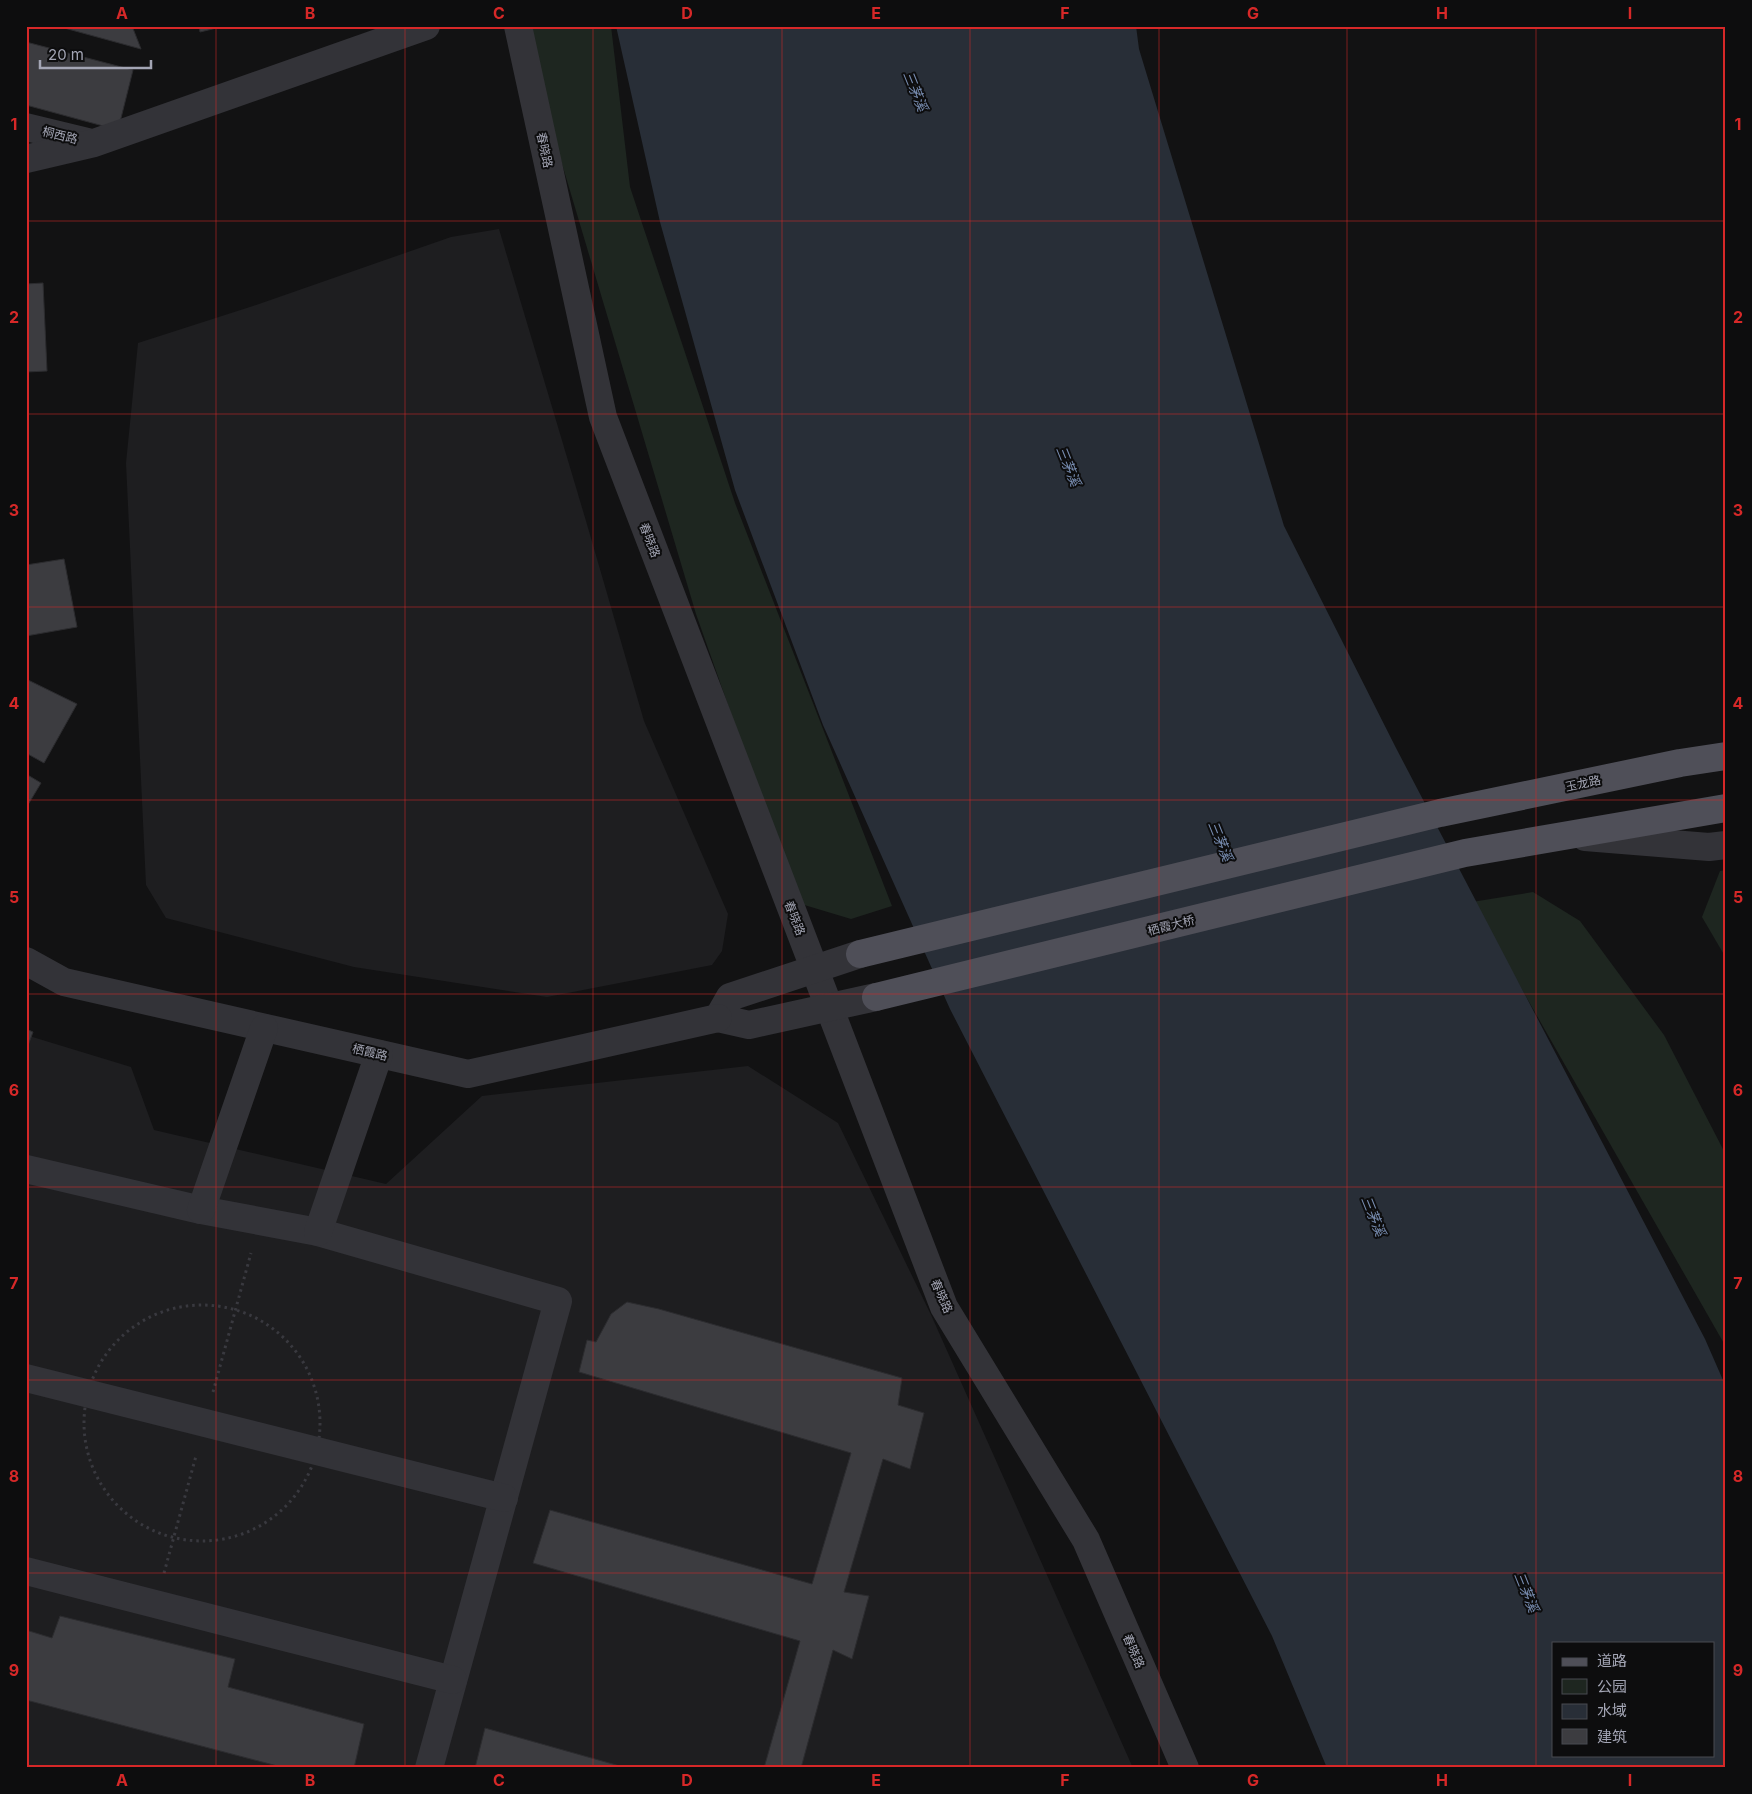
<svg xmlns="http://www.w3.org/2000/svg" width="1752" height="1794" font-family="Inter,'Noto Sans SC',sans-serif">
<style>
.built{fill:#1e1e20}
.green{fill:#1e2620}
.water{fill:#282e37;fill-rule:evenodd}
.building{fill:#3c3c40;stroke:#2c2c2f}
.lines{fill:none;stroke-linecap:round;stroke-linejoin:round}
.path{stroke:#39393f;stroke-width:3;stroke-dasharray:2.5 4;stroke-linecap:butt}
.minor{stroke:#333338;stroke-width:28}
.major{stroke:#4f4f58;stroke-width:28}
.grid{fill:none;stroke:#d62828;stroke-width:1;stroke-opacity:0.55}
.labels{text-anchor:middle;dominant-baseline:central;stroke-width:4;stroke-linejoin:round;paint-order:stroke}
.street-label{font-size:12px;fill:#a3a5b4;stroke:#0d0d0e}
.water-label{font-size:14px;font-style:italic;fill:#788db1;stroke:#0d0d0e}
.neatline{fill:none;stroke:#d62828;stroke-width:2}
.grid-label{font-size:16px;text-anchor:middle;font-weight:bold;fill:#d62828}
</style>
<rect width="100%" height="100%" fill="#121213"/>
<g class="built">
<path d="M499,229L586,521L644,721L728,914L722,951L712,965L547,997L354,967L166,918L146,885L126,463L138,343L253,306L451,237Z"/>
<path d="M26,1035L131,1067L154,1130L386,1184L482,1096L748,1066L838,1123L932,1317L1133,1768H26Z"/>
</g>
<g class="green">
<path d="M521,26H611L630,187L735,503L892,906L851,919L801,904L771,827L696,614Z"/>
<path d="M1726,870V958L1702,917L1720,871Z"/>
<path d="M1533,892L1580,921L1664,1035L1726,1155V1347L1472,902Z"/>
</g>
<path class="water" d="M616,26H1136L1139,49L1284,526L1396,748L1705,1339L1726,1387V1768H1327L1272,1636L950,1009L823,725L735,490L660,222ZM1553,1643H1713V1755H1553Z"/>
<g class="building">
<path d="M57,26H132L141,49Z"/>
<path d="M199,26H225L200,32Z"/>
<path d="M26,42L133,70L118,130L26,105Z"/>
<path d="M43,283L47,371L26,372V284Z"/>
<path d="M64,559L77,627L26,636V565Z"/>
<path d="M28,680L77,704L44,763L26,753V682Z"/>
<path d="M26,774L41,783L26,808Z"/>
<path d="M26,1029L33,1032L26,1051Z"/>
<path d="M627,1302L659,1309L902,1378L898,1405L924,1413L910,1469L883,1459L844,1592L869,1596L852,1659L833,1650L801,1768H764L800,1641L533,1563L550,1510L812,1584L851,1453L579,1372L587,1340L596,1342L611,1314Z"/>
<path d="M60,1616L235,1659L228,1687L364,1724L354,1768H285L26,1700V1630L52,1638Z"/>
<path d="M485,1728L627,1768H475Z"/>
</g>
<g class="lines">
<g class="path">
<circle cx="202" cy="1423" r="118"/>
<path d="M213,1392L251,1253"/>
<path d="M164,1573L196,1456"/>
</g>
<g class="minor">
<path d="M518,26L603,417L944,1307L1086,1540L1185,1768"/>
<path d="M26,127L88,142"/>
<path d="M26,159L94,143L426,26"/>
<path d="M1585,837L1709,847L1726,845"/>
<path d="M860,954L730,997L718,1018L749,1025L876,997"/>
<path d="M26,961L64,982L468,1074L718,1018"/>
<path d="M26,1169L201,1210L318,1232L558,1301L429,1768"/>
<path d="M201,1210L264,1028"/>
<path d="M318,1232L379,1054"/>
<path d="M26,1378L504,1498"/>
<path d="M26,1571L453,1680"/>
</g>
<g class="major">
<path d="M860,954L1440,813L1680,763L1726,756"/>
<path d="M876,997L1465,853L1726,808"/>
</g>
</g>
<path class="grid" d="M216,26V1768M405,26V1768M593,26V1768M782,26V1768M970,26V1768M1159,26V1768M1347,26V1768M1536,26V1768M26,221H1726M26,414H1726M26,607H1726M26,800H1726M26,994H1726M26,1187H1726M26,1380H1726M26,1573H1726"/>
<g class="labels">
<g class="street-label">
<text transform="translate(60 135) rotate(14)">桐西路</text>
<text transform="translate(545 150) rotate(78)">春晓路</text>
<text transform="translate(650 540) rotate(69)">春晓路</text>
<text transform="translate(1583 783) rotate(-12)">玉龙路</text>
<text transform="translate(795 918) rotate(69)">春晓路</text>
<text transform="translate(1171 925) rotate(-14)">栖霞大桥</text>
<text transform="translate(370 1052) rotate(13)">栖霞路</text>
<text transform="translate(942 1296) rotate(66)">春晓路</text>
<text transform="translate(1134 1651) rotate(67)">春晓路</text>
</g>
<g class="water-label">
<text transform="translate(916 91) rotate(68)">三茅溪</text>
<text transform="translate(1069 466) rotate(68)">三茅溪</text>
<text transform="translate(1221 841) rotate(68)">三茅溪</text>
<text transform="translate(1374 1216) rotate(68)">三茅溪</text>
<text transform="translate(1527 1592) rotate(68)">三茅溪</text>
</g>
</g>
<rect width="1752" height="1794" fill="none" stroke="#0d0d0e" stroke-width="55"/>
<rect x="1552" y="1642" width="162" height="115" fill="#0d0d0e" stroke="#494a50"/>
<rect x="1562" y="1658" width="25" height="8" fill="#4f4f58" stroke="#494a50"/>
<text x="1597" y="1666" font-size="15" fill="#a3a5b4">道路</text>
<rect x="1562" y="1679" width="25" height="15" fill="#1e2620" stroke="#494a50"/>
<text x="1597" y="1692" font-size="15" fill="#a3a5b4">公园</text>
<rect x="1562" y="1704" width="25" height="15" fill="#282e37" stroke="#494a50"/>
<text x="1597" y="1716" font-size="15" fill="#a3a5b4">水域</text>
<rect x="1562" y="1729" width="25" height="15" fill="#3c3c40" stroke="#494a50"/>
<text x="1597" y="1742" font-size="15" fill="#a3a5b4">建筑</text>
<path d="M40 60v8h111v-8" fill="none" stroke="#a3a5b4" stroke-width="2.5"/>
<text x="48" y="60" font-size="15" fill="#a3a5b4" stroke="#0d0d0e" stroke-width="4" paint-order="stroke">20 m</text>
<rect x="28" y="28" width="1696" height="1738" class="neatline"/>
<g class="grid-label">
<text x="122" y="19">A</text>
<text x="310" y="19">B</text>
<text x="499" y="19">C</text>
<text x="687" y="19">D</text>
<text x="876" y="19">E</text>
<text x="1065" y="19">F</text>
<text x="1253" y="19">G</text>
<text x="1442" y="19">H</text>
<text x="1630" y="19">I</text>
<text x="14" y="130">1</text>
<text x="1738" y="130">1</text>
<text x="14" y="323">2</text>
<text x="1738" y="323">2</text>
<text x="14" y="516">3</text>
<text x="1738" y="516">3</text>
<text x="14" y="709">4</text>
<text x="1738" y="709">4</text>
<text x="14" y="903">5</text>
<text x="1738" y="903">5</text>
<text x="14" y="1096">6</text>
<text x="1738" y="1096">6</text>
<text x="14" y="1289">7</text>
<text x="1738" y="1289">7</text>
<text x="14" y="1482">8</text>
<text x="1738" y="1482">8</text>
<text x="14" y="1676">9</text>
<text x="1738" y="1676">9</text>
<text x="122" y="1786">A</text>
<text x="310" y="1786">B</text>
<text x="499" y="1786">C</text>
<text x="687" y="1786">D</text>
<text x="876" y="1786">E</text>
<text x="1065" y="1786">F</text>
<text x="1253" y="1786">G</text>
<text x="1442" y="1786">H</text>
<text x="1630" y="1786">I</text>
</g>
</svg>
